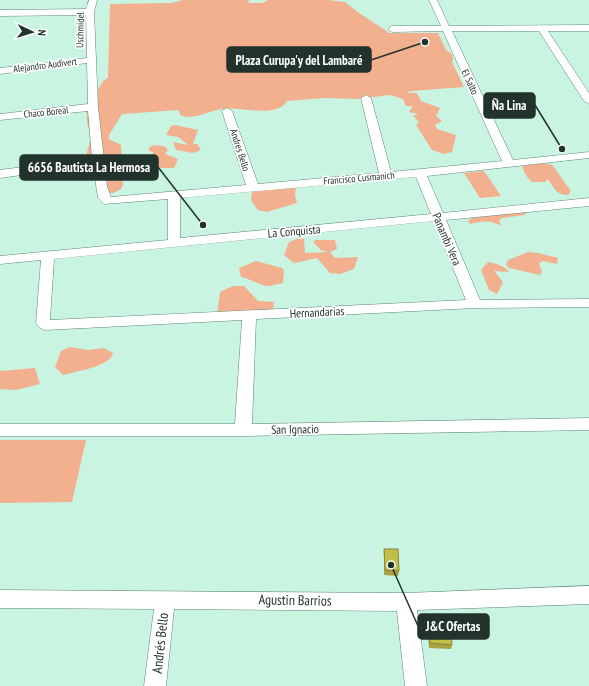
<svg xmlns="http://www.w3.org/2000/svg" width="589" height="686" font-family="'PT Sans Narrow',sans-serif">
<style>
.green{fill:#f3b08f}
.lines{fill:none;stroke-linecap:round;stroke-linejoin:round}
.minor-casing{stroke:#5e8776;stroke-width:1}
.minor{fill:#fff;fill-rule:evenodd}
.wall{fill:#a7a340}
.building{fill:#c2be4a;stroke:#888534}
.labels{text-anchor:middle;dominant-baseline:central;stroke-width:3.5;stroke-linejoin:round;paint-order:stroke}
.far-street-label{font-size:10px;fill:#22332c;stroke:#fff}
.street-label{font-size:12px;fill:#22332c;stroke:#fff}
.near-street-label{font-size:14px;fill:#22332c;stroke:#fff}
.leader{fill:none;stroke:#22332c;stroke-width:1.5}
.callout-dot{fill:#22332c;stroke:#fff;stroke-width:1.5}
.callout{fill:#22332c;stroke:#22332c;stroke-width:1.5}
.callout-label{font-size:13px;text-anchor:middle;font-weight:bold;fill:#fff}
</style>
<rect width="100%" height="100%" fill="#c8f4e1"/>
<g class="green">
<path d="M183,0H249L248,3H262L268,0H328L345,2L359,13L388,32L387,33H438L446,50L452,54L453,60L452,62L464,87L412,91L406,93H417L421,101L440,108L436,116L442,121L435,125L437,129L456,135L452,152L444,154L432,150L416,125L419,122L413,116L418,114L409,112L413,106H406L403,99L390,95L357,99L324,98L287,101C277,119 238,106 222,109C207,111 194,121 180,115L179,110L122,114L109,135V139L121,145L123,185L121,189L113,193H104L90,165L87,164C85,153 89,149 90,139C91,130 85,123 87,113L85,112L103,81L108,78L110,4L171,3Z"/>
<path d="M175,125L198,130L193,144H197L201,150L193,153L176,150L173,142L188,145L178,137L166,135L171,126Z"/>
<path d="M153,145L164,146L168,150L165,154L178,159L174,168H141L153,158V152L149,151V148Z"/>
<path d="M531,163L550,164L553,166L571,191L568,195C556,195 554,188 548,179L545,182H532L527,177L522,167Z"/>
<path d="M484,171L501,196L480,198L464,173Z"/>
<path d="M296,184L295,196L297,203L267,212L258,210L251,200L252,192L255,190Z"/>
<path d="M516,212L526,213L525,215L502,218L499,220L501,226C490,220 482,221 470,224L468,221C474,213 506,213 516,212Z"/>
<path d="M299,238L304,239L305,253L328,252L321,250L313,242L315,240H335L337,249L330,252L335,258L358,257L354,269L340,274L330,273L317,258L294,263L284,255L289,242Z"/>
<path d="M528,252L538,253L558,258L557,264L543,261L539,263L542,272L540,275L509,268L506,265L508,260Z"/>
<path d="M256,261L282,268L284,271L283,283C277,284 271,286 266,286C257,284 251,279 241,277L239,268Z"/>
<path d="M488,262C495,263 505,266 509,272L494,271L503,282L497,294L489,290L481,270Z"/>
<path d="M233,286H244L258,301L274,302L273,310L217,314L220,292Z"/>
<path d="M70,347L88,350L104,348L113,353C110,367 76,371 63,375L55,367L61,351Z"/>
<path d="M35,368L40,384L16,390L0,389V371Z"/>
<path d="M0,440H86L72,502L0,503Z"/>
</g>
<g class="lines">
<defs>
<g id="minor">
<path d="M89,0H97L94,12L98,107L107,186L111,197L246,185L222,111L227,108L232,111L258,184L379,173L361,98L366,95L371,98L391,172L502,161L443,31L392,32L388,29L392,26H441L429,0H437L449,26L589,25V31H548L589,93V104L584,101L539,31H452L513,160L589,152V158L427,176L443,213L589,198V206L446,220L480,300L589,299V307L475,308L256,319L252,424L589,418V430L243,436H0V424H235L242,320L45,330L40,328L36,323L41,260L0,264V256L168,240V199L104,204L98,198L93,165L0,178V170L92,158L88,111L0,120V114L88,104L87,63L0,74V68L87,58L86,15L0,16V10L86,9ZM416,177L431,214L180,238V198ZM434,221L466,300L50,320L54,259Z"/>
<path d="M589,586V604L417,610L427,686H405L397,611L174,609L166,686H144L154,609L0,608V590L406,593Z"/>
</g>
</defs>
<use href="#minor" class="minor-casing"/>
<use href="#minor" class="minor"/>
</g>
<g class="wall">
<path d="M384,549L399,571L398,576L384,575Z"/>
<path d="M429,631L452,645L451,649L429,648L428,635Z"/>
</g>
<g class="building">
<path d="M384,549H398L399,571L385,570Z"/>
<path d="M429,631L451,632L452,645L430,643Z"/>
</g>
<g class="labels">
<g class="far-street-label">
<text transform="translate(80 30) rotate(-89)">Uschmidel</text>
<text transform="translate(45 65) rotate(-7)">Alejandro Audivert</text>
<text transform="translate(470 82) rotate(65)">El Salto</text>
<text transform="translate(46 112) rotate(-6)">Chaco Boreal</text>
<text transform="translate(240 150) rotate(72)">Andres Bello</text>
<text transform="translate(359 178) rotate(-5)">Francisco Cusmanich</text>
</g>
<g class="street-label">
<text transform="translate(294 231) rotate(-5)">La Conquista</text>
<text transform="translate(447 239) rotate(67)">Panambi Vera</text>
<text transform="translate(317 312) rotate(-3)">Hernandarias</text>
<text transform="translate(295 429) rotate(-1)">San Ignacio</text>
</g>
<g class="near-street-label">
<text transform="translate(295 600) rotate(1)">Agustin Barrios</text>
<text transform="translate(160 643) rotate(-84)">Andrés Bello</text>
</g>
</g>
<path class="leader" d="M425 42L371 60M562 149L535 105M203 225L158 167M391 565L418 626"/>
<g class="callout-dot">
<circle cx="425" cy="42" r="4"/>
<circle cx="562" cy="149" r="4"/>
<circle cx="203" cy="225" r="4"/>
<circle cx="391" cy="565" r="4"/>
</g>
<g class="callout">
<rect x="227" y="47" width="144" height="25" rx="4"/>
<rect x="484" y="93" width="51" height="25" rx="4"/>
<rect x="20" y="155" width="138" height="25" rx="4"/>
<rect x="418" y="614" width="71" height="25" rx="4"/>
</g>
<g class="callout-label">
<text x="299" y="65">Plaza Curupa'y del Lambaré</text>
<text x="509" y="110">Ña Lina</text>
<text x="89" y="172">6656 Bautista La Hermosa</text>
<text x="453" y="631">J&amp;C Ofertas</text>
</g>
<g transform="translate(32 32) rotate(94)" stroke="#ffffff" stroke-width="3" paint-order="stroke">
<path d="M0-3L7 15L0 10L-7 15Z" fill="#22332c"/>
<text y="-6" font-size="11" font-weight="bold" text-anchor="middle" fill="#22332c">N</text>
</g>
</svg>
